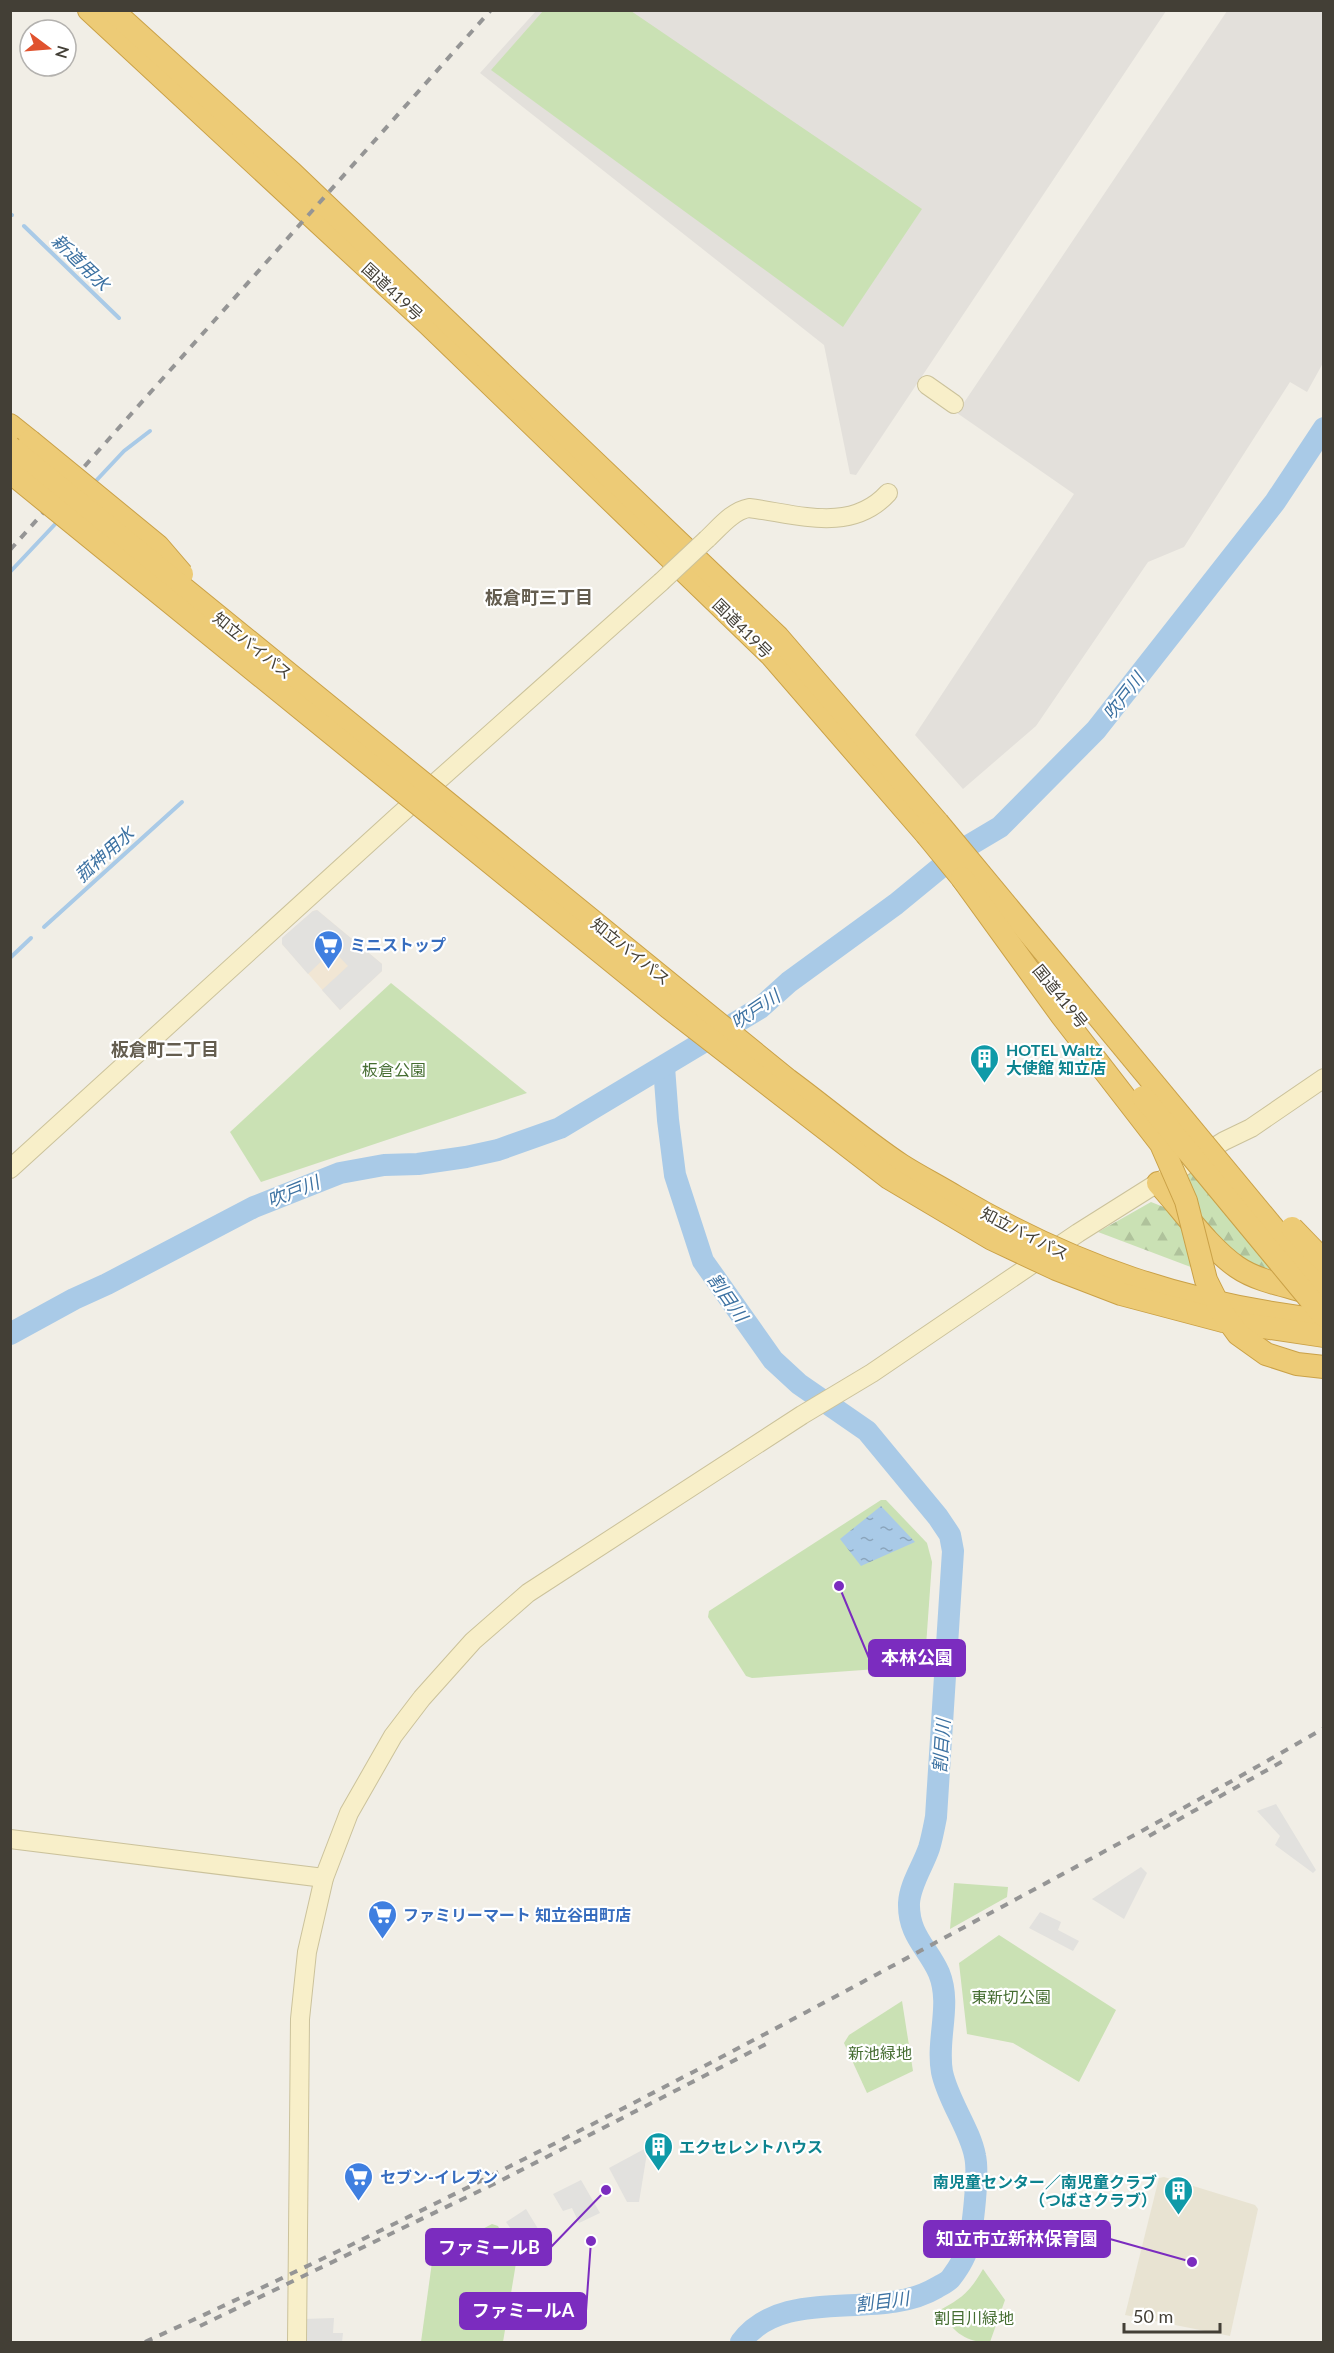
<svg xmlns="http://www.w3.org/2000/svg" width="1334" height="2353" font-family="Lato,'Noto Sans JP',sans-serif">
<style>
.commercial{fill:#f1e6d4}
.industrial{fill:#e3e0db}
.education{fill:#e8e3d2}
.forest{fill:url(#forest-firs)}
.park{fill:#cae1b4}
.parking{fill:#e2e1de}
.water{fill:url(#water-ripples)}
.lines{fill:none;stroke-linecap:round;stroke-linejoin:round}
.stream{stroke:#a9cae7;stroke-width:4}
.river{stroke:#a9cae7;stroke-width:22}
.secondary-casing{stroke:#cbc29b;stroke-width:20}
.highway-casing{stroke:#caa147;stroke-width:24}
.secondary{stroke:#f8efc9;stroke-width:18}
.highway{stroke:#edcb76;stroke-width:22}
.rail{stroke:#959595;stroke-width:4;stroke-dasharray:8 8;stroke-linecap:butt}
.secondary-bridge-casing{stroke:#cbc29b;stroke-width:20;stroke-linecap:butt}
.highway-bridge-casing{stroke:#caa147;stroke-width:24;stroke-linecap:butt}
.secondary-bridge{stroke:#f8efc9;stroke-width:18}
.highway-bridge{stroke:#edcb76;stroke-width:22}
.labels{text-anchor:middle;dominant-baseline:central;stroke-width:4.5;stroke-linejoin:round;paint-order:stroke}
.street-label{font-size:16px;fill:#433f36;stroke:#fff}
.shop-label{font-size:16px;font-weight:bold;fill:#366cbe;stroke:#fff;text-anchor:start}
.culture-label{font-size:16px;font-weight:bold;fill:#0d838f;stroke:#fff;text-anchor:start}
.park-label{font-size:16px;fill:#456d31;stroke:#fff}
.water-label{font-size:18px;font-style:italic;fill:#3d72a2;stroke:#fff}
.neighbourhood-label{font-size:18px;font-weight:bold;fill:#645d4f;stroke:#fff}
.leader{fill:none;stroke:#7b2cbf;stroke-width:2}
.callout-dot{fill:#7b2cbf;stroke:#fff;stroke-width:2}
.callout{fill:#7b2cbf;stroke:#7b2cbf;stroke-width:2}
.callout-label{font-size:18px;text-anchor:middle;font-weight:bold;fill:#fff}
</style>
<defs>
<pattern id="forest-firs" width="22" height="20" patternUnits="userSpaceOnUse" patternTransform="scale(1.5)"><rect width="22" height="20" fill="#cae1b4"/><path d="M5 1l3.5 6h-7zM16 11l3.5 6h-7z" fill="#afc29b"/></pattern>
<pattern id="water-ripples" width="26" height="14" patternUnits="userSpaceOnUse" patternTransform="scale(1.5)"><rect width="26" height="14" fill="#a9cae7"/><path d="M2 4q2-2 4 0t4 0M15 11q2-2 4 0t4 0" fill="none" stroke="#8ba5bc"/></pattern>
</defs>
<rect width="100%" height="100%" fill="#f1eee6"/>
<path class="commercial" d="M317,910L382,964V971L340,1010L282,944V938L313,911Z"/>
<g class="industrial">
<path d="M536,11H1166L856,475L850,474L824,345L480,73Z"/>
<path d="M1227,11H1323V363L1307,392L1290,382L1184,547L1148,562L1036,726L963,789L915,735L1074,494L957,413Z"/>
</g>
<path class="education" d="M1164,2177L1255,2205L1258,2209L1230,2336L1125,2315L1159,2178Z"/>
<g class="forest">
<path d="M1194,1167L1273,1270L1243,1263L1208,1234L1187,1173Z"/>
<path d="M1151,1202L1179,1213L1196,1269L1098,1232Z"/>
</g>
<g class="park">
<path d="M543,11H631L922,209L843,327L491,70Z"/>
<path d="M391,983L527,1093L261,1182L230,1132Z"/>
<path d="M881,1500H886L927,1543L932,1562L925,1660L919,1666L752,1678L746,1676L708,1617L709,1611Z"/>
<path d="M954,1883L1008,1887L1007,1897L950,1929Z"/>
<path d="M999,1935L1116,2010L1079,2082L1013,2043L967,2034L959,1963Z"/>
<path d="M902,2001L913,2071L867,2093L844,2043L849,2035Z"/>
<path d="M492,2224L498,2226L516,2263L503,2342H421L433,2255Z"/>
<path d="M983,2269L1005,2300L990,2342C963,2343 954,2330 938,2311C961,2299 970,2292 983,2269Z"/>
</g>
<g class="parking">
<path d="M317,910L382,964V971L340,1010L322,990L348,966L333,950L308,974L282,944V938L313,911Z"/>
<path d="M1276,1804L1316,1870L1313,1873L1275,1845L1280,1836L1257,1811Z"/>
<path d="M1141,1867L1147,1873L1124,1919L1092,1899Z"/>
<path d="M1040,1912L1061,1922L1058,1930L1079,1941L1073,1951L1029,1928Z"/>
<path d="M648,2147L639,2202H627L609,2168Z"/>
<path d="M581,2180L600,2213L579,2223L572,2208L563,2211L553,2194Z"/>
<path d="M526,2209L551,2250L525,2249L506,2222Z"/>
<path d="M334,2318L333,2333H343L342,2342H302L303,2319Z"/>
</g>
<path class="water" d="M881,1506L915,1542L861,1566L840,1539Z"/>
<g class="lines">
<g class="stream">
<path d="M10,214L12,215"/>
<path d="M24,226L119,318"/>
<path d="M93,484L124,451L150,431"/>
<path d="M10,572L59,520"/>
<path d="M44,927L182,802"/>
<path d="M10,958L31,938"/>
</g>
<g class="river">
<path d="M664,1067L668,1120L675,1175L703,1261L773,1360L799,1384L867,1431L938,1517L950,1535L953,1551L936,1817C934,1827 932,1838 929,1848C923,1866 910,1884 909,1903C908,1935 928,1948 939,1973C952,2005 936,2039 942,2072C948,2101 970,2129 975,2156C979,2173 973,2229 968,2246C966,2256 957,2270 951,2278C948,2282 941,2285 936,2288C879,2322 784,2284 741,2342"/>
<path d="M10,1334L74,1299L107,1284L254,1207L340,1173L384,1165L418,1164L466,1157L498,1150L560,1128L760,1008L789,982L896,904L963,849L1000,827L1096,730L1275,502L1324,428"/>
</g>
<defs>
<g id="secondary">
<path d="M927,385L954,404"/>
<path d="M707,539C719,528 732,511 749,508C797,514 851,534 888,493"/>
<path d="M10,1169L397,817L661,582"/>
<path d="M10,1839L324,1878"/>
<path d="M297,2342L300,2019L307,1952L324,1878L349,1813L393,1736L422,1698L473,1641L528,1593L802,1415L872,1373L1078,1233L1224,1141L1251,1128L1324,1078"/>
</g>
<g id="highway">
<path d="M89,10L428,324L771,655L926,834"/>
<path d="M112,10L292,173L778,637L938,823"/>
<path d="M10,425L30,441"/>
<path d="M1158,1183C1181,1208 1209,1248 1237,1267C1257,1281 1287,1286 1311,1293"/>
</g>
</defs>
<use href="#secondary" class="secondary-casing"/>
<use href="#highway" class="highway-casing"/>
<use href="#secondary" class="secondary"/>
<use href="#highway" class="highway"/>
<g class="rail">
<path d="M10,550L491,10"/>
<path d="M1149,1836L1285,1760"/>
<path d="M200,2326L498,2182L772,2041"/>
<path d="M145,2342C408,2222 665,2089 920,1951C1055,1878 1191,1806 1324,1728"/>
</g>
<defs>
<path id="secondary-bridge" d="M661,582L707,539"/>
<g id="highway-bridge">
<path d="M30,441L158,546L182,574"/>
<path d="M10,447L788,1080C826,1108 862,1139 901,1165C918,1176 938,1186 956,1197C1074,1266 1187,1305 1324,1320"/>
<path d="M10,472L668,1007L889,1178L992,1239L1056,1269L1121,1294L1223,1321L1324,1336"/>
<path d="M938,823L1324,1289"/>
<path d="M926,834L971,889"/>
<path d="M962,878L1062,1016L1161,1144L1186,1201L1206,1280L1222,1312L1238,1334L1266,1354L1297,1364L1324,1367"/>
<path d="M1143,1097L1324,1316"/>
<path d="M1292,1228L1324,1261"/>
</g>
</defs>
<use href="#secondary-bridge" class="secondary-bridge-casing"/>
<use href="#highway-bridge" class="highway-bridge-casing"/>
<use href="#secondary-bridge" class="secondary-bridge"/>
<use href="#highway-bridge" class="highway-bridge"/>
</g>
<defs>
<symbol id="supermarket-pin" viewBox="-11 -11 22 30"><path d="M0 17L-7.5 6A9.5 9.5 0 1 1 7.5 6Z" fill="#3f7fe0" stroke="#fff"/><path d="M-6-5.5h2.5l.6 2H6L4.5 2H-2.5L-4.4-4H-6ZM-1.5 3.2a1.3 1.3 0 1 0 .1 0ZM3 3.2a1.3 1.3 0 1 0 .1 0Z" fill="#fff"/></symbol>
<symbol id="building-pin" viewBox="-11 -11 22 30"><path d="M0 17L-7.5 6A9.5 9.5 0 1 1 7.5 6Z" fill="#0f9aa8" stroke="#fff"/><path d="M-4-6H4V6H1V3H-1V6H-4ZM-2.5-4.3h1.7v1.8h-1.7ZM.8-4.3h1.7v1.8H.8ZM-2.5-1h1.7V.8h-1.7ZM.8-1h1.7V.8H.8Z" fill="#fff"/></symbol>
</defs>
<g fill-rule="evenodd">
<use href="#supermarket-pin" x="312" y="928" width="33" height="45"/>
<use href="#building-pin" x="968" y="1042" width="33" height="45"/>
<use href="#supermarket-pin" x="366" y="1898" width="33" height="45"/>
<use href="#building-pin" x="642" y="2130" width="33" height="45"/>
<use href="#supermarket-pin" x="342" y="2160" width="33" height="45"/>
<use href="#building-pin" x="1162" y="2174" width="33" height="45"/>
</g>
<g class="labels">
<g class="street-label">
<text transform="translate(393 291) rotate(43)">国道419号</text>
<text transform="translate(743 628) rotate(45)">国道419号</text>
<text transform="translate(253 645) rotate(39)">知立バイパス</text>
<text transform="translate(631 951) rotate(39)">知立バイパス</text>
<text transform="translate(1061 996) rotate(51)">国道419号</text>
<text transform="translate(1025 1233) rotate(27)">知立バイパス</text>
</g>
<g class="shop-label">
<text x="350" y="944">ミニストップ</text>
<text x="403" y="1914">ファミリーマート 知立谷田町店</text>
<text x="380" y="2176">セブン-イレブン</text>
</g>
<g class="culture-label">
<text x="1006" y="1049">HOTEL Waltz<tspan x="1006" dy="18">大使館 知立店</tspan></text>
<text x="679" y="2146">エクセレントハウス</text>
<text x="1157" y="2181" text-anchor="end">南児童センター／南児童クラブ<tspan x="1157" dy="18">（つばさクラブ）</tspan></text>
</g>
<g class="park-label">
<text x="394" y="1069">板倉公園</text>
<text x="1011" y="1996">東新切公園</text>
<text x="880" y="2052">新池緑地</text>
<text x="974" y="2317">割目川緑地</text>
</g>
<g class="water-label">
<text transform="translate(81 262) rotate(44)">新道用水</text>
<text transform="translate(1123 696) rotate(-52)">吹戸川</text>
<text transform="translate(104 854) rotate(-42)">菰神用水</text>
<text transform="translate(755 1009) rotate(-34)">吹戸川</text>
<text transform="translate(293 1191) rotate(-22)">吹戸川</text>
<text transform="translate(728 1297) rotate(55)">割目川</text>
<text transform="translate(941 1746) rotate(-86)">割目川</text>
<text transform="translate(882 2301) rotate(-7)">割目川</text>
</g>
<g class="neighbourhood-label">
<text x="539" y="597">板倉町三丁目</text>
<text x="165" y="1049">板倉町二丁目</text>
</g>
</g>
<path class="leader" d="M839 1586L869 1658M1192 2262L1110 2239M606 2190L551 2247M591 2241L586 2311"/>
<g class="callout-dot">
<circle cx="839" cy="1586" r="6"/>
<circle cx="1192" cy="2262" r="6"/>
<circle cx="606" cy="2190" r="6"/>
<circle cx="591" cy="2241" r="6"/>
</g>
<g class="callout">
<rect x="869" y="1640" width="96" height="36" rx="6"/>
<rect x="924" y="2221" width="186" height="36" rx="6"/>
<rect x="426" y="2229" width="125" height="36" rx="6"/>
<rect x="460" y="2293" width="126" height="36" rx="6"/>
</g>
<g class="callout-label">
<text x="917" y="1664">本林公園</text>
<text x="1017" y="2245">知立市立新林保育園</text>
<text x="489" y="2254">ファミールB</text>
<text x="523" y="2317">ファミールA</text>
</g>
<rect width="1334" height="2353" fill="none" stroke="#433f36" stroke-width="24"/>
<g transform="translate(48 48) rotate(106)"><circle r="28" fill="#ffffff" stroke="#b4b2af" stroke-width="1.5"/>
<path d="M0-4.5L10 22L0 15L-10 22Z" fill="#e0522e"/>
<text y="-9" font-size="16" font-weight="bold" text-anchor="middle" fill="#433f36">N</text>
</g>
<path d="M1124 2323v9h96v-9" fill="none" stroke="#433f36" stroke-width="3"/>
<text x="1133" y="2323" font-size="18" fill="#433f36" stroke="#ffffff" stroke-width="4.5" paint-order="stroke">50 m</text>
</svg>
